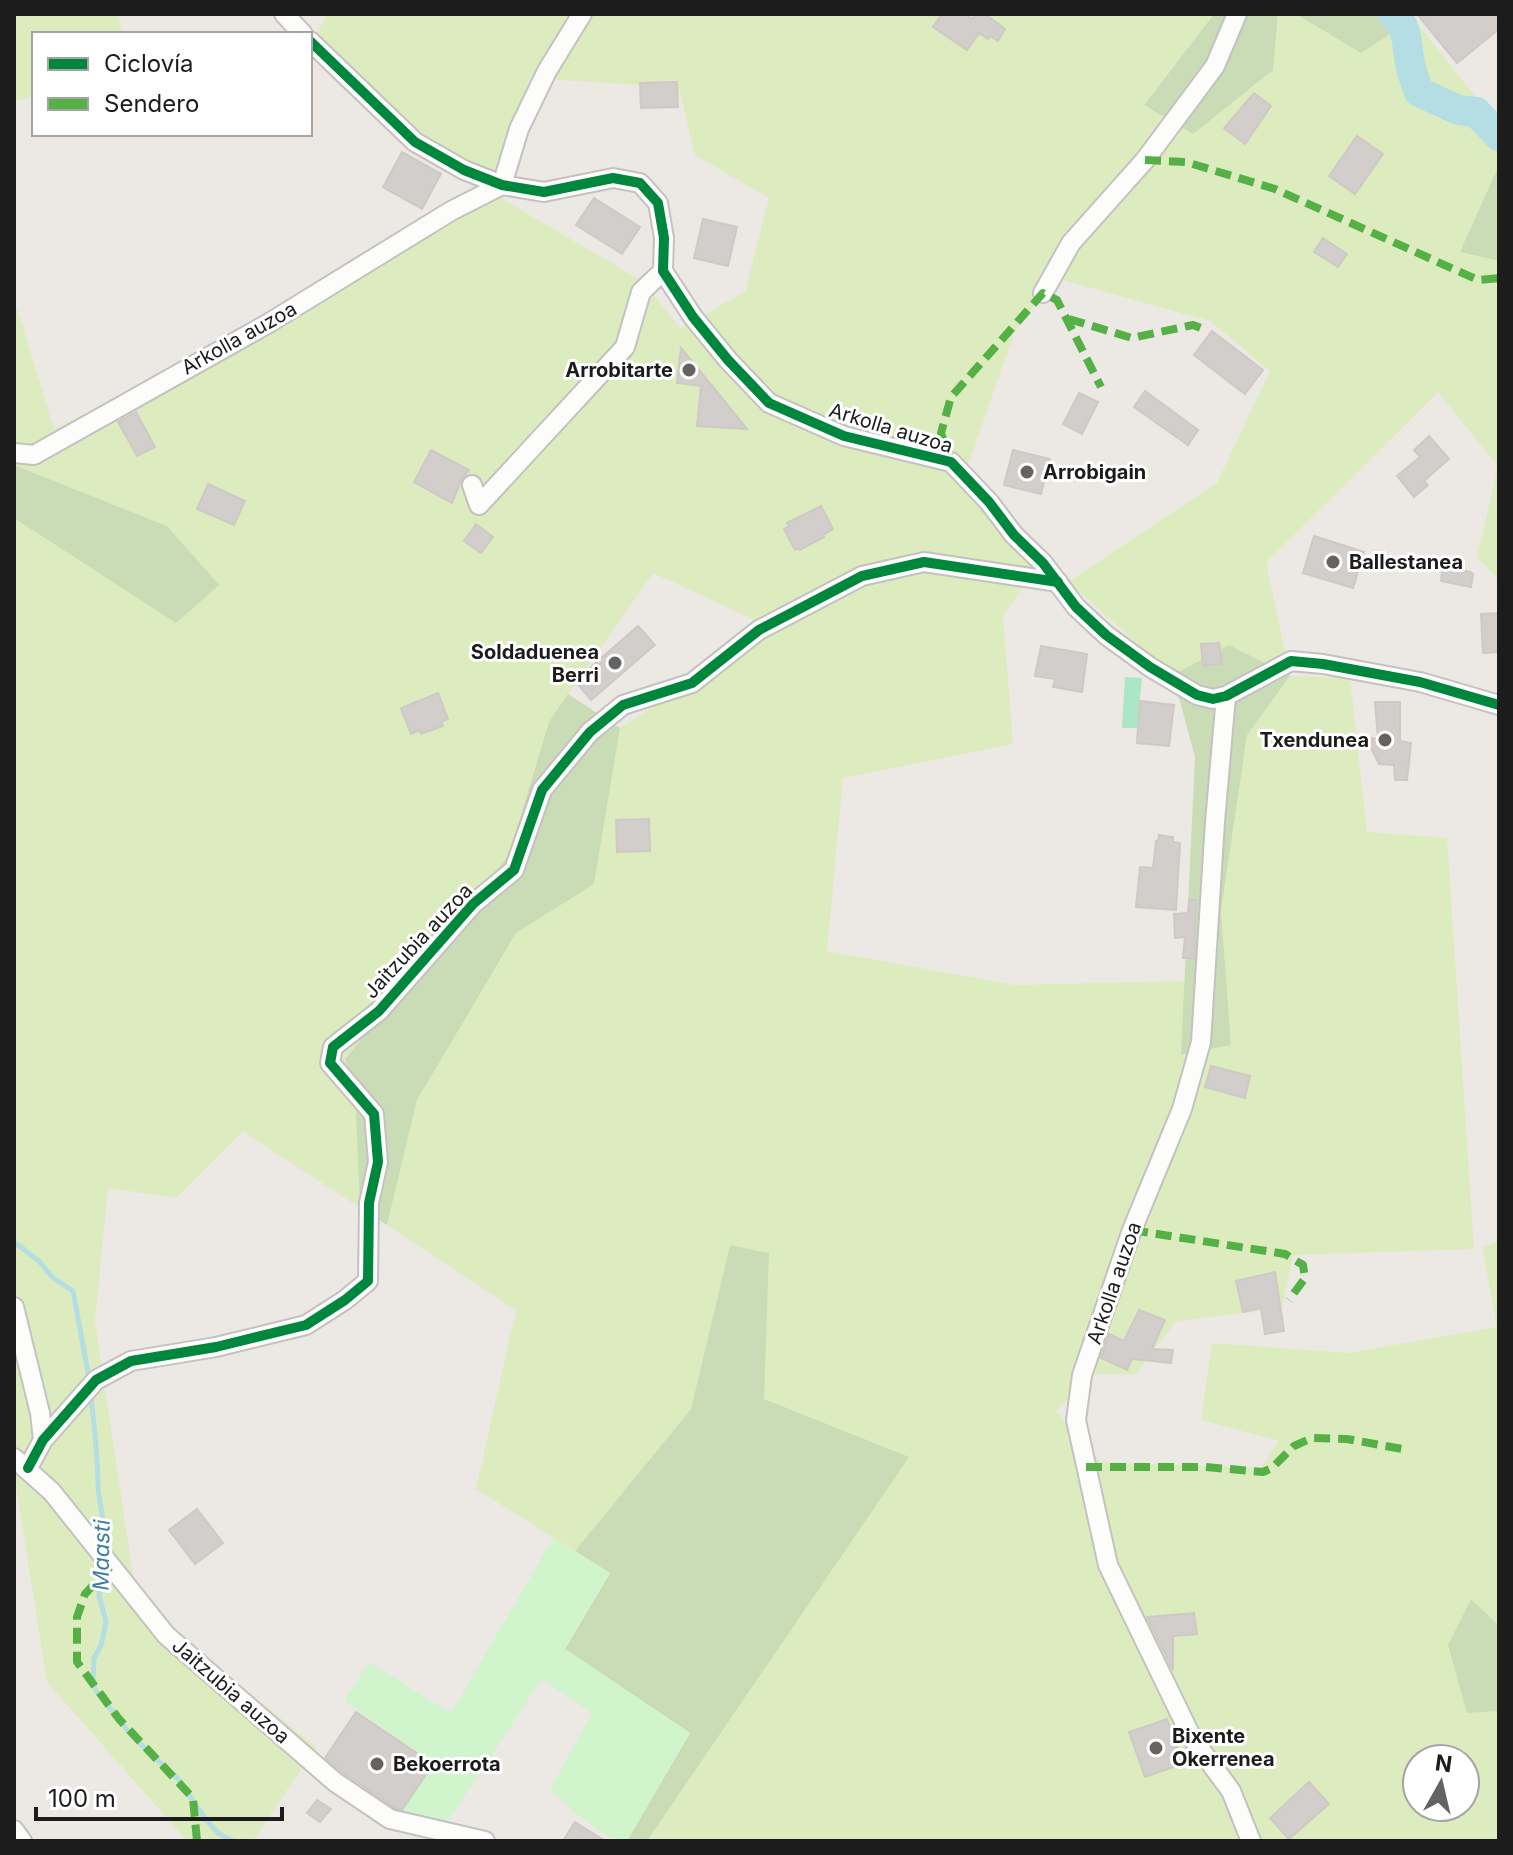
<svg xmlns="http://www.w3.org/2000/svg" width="1513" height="1855" font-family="Inter,sans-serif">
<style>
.grass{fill:#ddecbf;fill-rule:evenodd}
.forest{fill:#c9dcb6}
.park{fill:#d0f5cc}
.pitch{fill:#abe7c7}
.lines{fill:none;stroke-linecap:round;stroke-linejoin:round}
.stream{stroke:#b4dee3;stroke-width:5}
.river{stroke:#b4dee3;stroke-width:30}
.building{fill:#d2cecb;stroke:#cfc9c5;stroke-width:2}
.minor-casing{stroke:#c4c2c0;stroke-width:22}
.minor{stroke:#fcfcfb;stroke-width:18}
.quiet{stroke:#55b145;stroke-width:8;stroke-dasharray:16 8;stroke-linecap:butt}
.cycleway-casing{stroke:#fff;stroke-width:15}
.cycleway{stroke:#00873e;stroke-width:10}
.poi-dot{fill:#656362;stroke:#fff;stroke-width:3}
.labels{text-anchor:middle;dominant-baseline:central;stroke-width:6;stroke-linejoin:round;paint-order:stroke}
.street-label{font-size:20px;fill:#1c1c1c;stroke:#fff}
.poi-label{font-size:20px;font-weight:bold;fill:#1c1c1c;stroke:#fff;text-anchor:start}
.water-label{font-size:22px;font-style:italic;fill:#3a7ca5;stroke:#fff}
</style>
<rect width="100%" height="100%" fill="#ece8e4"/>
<g class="grass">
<path d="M14,14H118L123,34H34V97L14,101Z"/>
<path d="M328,14H1214L1144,104L1273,70L1278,14H1296L1361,53L1414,19L1499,127V165L1460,252L1499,261V580L1477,557L1498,466L1438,392L1266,563L1290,676L1350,678L1367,832L1447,838L1474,1249L1293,1255L1282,1309L1176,1321L1136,1374H1094L1056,1411L1100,1462L1261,1468L1279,1441L1201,1420L1212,1343L1348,1353L1497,1327L1482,1247L1499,1241V1626L1471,1600L1467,1713L1499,1711V1841H647L908,1457L763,1399L769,1253L730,1245L691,1409L575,1551L476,1489L516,1310L387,1225L417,1100L516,932L594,884L620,728L774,629L653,573L549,722L509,855L345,1058L355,1091L360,1208L243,1131L176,1198L108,1188L95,1322L134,1582L169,1627L316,1747L253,1841H187L47,1682L14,1473V510L167,526L14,465V298L54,429L228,343L488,191L313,39ZM533,78L679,88L695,155L769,198L745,292L680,328L642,281L489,191ZM1055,278L1210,321L1270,371L1217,483L1068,582L1173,675L1290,676L1247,735L1221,911L1231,1045L1181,1054L1186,981L1014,985L827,951L843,778L1013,744L1003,616L1039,564L965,474L1014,333ZM1417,1759H1465V1807H1417Z"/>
</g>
<g class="forest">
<path d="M1214,14H1278L1273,70L1193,134L1144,105Z"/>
<path d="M1296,14H1411L1414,19L1361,53Z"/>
<path d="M1499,165V261L1460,252Z"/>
<path d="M14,465L167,526L219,585L176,623L14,518Z"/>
<path d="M1229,645L1290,676L1247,735L1221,911L1231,1045L1181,1055L1195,757L1173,675Z"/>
<path d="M568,694L620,728L594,884L516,933L417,1100L387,1225L360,1208L355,1091L345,1059L509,855L549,722Z"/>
<path d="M730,1245L769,1253L764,1399L909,1457L647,1841H627L690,1733L565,1649L610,1573L575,1551L691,1409Z"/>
<path d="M1471,1599L1499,1626V1711L1467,1713L1448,1645Z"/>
</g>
<path class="park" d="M553,1538L610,1573L565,1649L690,1733L627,1841C603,1841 567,1806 550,1789L592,1713L542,1679L445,1826L398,1815L433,1763L344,1701L369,1662L451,1713Z"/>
<path class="pitch" d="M1125,677L1142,678L1137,728H1122Z"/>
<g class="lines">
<g class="stream">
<path d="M14,1242L39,1261L52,1277L73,1291L89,1378"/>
<path d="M91,1396C94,1426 98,1456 98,1486C99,1506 107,1524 102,1544"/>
<path d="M101,1562L99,1595L106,1622L101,1646L94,1658L93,1681L96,1691L132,1736L178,1779L207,1821L219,1834L233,1841"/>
</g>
<path class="river" d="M1393,14C1410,27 1406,49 1411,68C1413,76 1416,84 1419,92L1458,110L1476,112L1499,136"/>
</g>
<g class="building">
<path d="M942,14H965L972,19L976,14H985L1005,29L998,41L990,36L988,39L979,33L967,50L933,27Z"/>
<path d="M1417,14H1499V29L1457,63Z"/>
<path d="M677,82L678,107L641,108L640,83Z"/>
<path d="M1254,93L1271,106L1245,144L1224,128Z"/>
<path d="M1357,136L1383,154L1355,194L1329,176Z"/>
<path d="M402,152L441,174L422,209L383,187Z"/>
<path d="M594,198L640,227L622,254L576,225Z"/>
<path d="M703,219L737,227L728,266L694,258Z"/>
<path d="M1323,238L1347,254L1338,267L1314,252Z"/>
<path d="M1212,331L1263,370L1245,394L1194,355Z"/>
<path d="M681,348L713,387L747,429L697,426L701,386L677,383Z"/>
<path d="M1145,391L1198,430L1188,445L1134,407Z"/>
<path d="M1079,393L1098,402L1082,434L1063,424Z"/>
<path d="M136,412L155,447L137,456L118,422Z"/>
<path d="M1429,436L1449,459L1424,481L1428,485L1414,497L1397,476L1420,457L1414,450Z"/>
<path d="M431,450L469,470L462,478L452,503L414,482Z"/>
<path d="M1013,450L1050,459L1041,494L1004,485Z"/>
<path d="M208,484L245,501L234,525L197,509Z"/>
<path d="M821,506L833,529L823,535L824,537L800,550L799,548L795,550L784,529L789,526L787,523Z"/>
<path d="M476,524L493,537L481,553L464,541Z"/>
<path d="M1314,536L1364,552L1353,588L1303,573Z"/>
<path d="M1443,566L1470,572L1473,574L1471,587L1441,581Z"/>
<path d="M1499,613V652L1483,653L1481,614Z"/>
<path d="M638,626L655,645L591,700L575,681Z"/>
<path d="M1219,643L1222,664L1203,666L1201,644Z"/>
<path d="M1041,646L1087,654L1082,692L1053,687L1055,679L1035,676Z"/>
<path d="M438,693L448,719L441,722L443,726L421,734L420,730L411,734L401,708Z"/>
<path d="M1140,701L1174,705L1169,746L1137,743Z"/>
<path d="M1375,702H1400V741L1411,743L1407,780H1395L1394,765L1379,764L1371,748V738L1378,739Z"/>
<path d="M649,819L650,851L617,852L616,820Z"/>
<path d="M1159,835L1173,837V842L1180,843L1176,910L1136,907L1140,867L1153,868L1156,841H1158Z"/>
<path d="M1189,900H1196L1194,958H1183L1185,937L1175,938L1174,914L1188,913Z"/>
<path d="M1211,1066L1250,1076L1245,1098L1205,1087Z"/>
<path d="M1275,1272L1284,1331L1265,1334L1261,1308L1243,1312L1236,1281Z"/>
<path d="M1139,1310L1165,1320L1152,1349L1173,1350L1171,1363L1132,1359L1127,1370L1101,1358L1109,1334L1124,1341Z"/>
<path d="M197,1509L223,1543L195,1564L169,1530Z"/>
<path d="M1194,1613L1197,1634L1173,1636V1670L1147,1617Z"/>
<path d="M356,1712L433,1764L402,1810L395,1808L342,1772L325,1758Z"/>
<path d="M1167,1719L1183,1764L1145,1777L1129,1732Z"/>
<path d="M1309,1782L1329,1804L1289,1839L1270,1818Z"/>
<path d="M317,1800L331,1809L320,1822L307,1813Z"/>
<path d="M575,1822L605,1841H563Z"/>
</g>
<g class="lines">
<defs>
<g id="minor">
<path d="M284,14L303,34"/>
<path d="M310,41L415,142L464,170L502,185L544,192L613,178L640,183L658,203L664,238L663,271L693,317L728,360L769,403L844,436L951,462L989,502L1014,535L1043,563L1076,607L1106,635L1150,667L1197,695L1213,699L1226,696L1291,661L1323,664L1420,682L1499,705"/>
<path d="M1043,293L1071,243L1145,160L1215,66L1237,14"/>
<path d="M14,453L34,455L269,323L451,211L502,185L519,129L547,71L582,14"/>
<path d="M472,485L479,505L625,347L641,292L663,271"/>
<path d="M1226,696L1215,822L1201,1042L1182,1109L1132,1230L1082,1375L1076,1420L1108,1565L1192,1738L1231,1791L1251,1841"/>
<path d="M14,1307L40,1413L43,1440"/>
<path d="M14,1458L52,1492L166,1635L335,1782L390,1819L485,1841"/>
<path d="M28,1468L43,1440L96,1380L131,1361L216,1347L306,1325L345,1300L368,1281L369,1203L378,1162L374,1114L330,1063L333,1047L379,1011L473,904L514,870L542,790L590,732L623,705L692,683L759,630L862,576L924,562L1058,582"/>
<path d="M14,1830L22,1841"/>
</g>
</defs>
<use href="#minor" class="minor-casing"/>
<use href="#minor" class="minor"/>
<g class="quiet">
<path d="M1145,160L1186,162L1275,189L1478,280L1499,278"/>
<path d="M1069,319L1132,338L1193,325L1201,328"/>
<path d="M951,462L941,433L951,397L1043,293L1057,300L1101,387"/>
<path d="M1132,1230L1285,1254L1303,1265L1305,1278L1289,1300"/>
<path d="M1086,1467H1206L1263,1472L1272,1468L1294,1446L1312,1438L1347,1439L1408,1450"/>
<path d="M110,1567L85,1594L77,1617V1662L119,1719L193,1798L197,1841"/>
</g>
<defs>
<g id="cycleway">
<path d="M310,41L415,142L464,170L502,185L544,192L613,178L640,183L658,203L664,238L663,271L693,317L728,360L769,403L844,436L951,462L989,502L1014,535L1043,563L1076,607L1106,635L1150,667L1197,695L1213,699L1226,696L1291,661L1323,664L1420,682L1499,705"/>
<path d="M28,1468L43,1440L96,1380L131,1361L216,1347L306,1325L345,1300L368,1281L369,1203L378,1162L374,1114L330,1063L333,1047L379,1011L473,904L514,870L542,790L590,732L623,705L692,683L759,630L862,576L924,562L1058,582"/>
</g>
</defs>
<use href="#cycleway" class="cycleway-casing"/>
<use href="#cycleway" class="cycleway"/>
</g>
<g class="poi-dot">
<circle cx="689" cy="370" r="8"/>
<circle cx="1027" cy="472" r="8"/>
<circle cx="1333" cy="562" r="8"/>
<circle cx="615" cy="663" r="8"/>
<circle cx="1385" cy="740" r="8"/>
<circle cx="1156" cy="1748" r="8"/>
<circle cx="377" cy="1764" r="8"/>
</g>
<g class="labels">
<g class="street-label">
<text transform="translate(239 338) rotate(-29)">Arkolla auzoa</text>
<text transform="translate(891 428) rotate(17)">Arkolla auzoa</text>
<text transform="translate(418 941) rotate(-47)">Jaitzubia auzoa</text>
<text transform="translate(1114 1283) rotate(-71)">Arkolla auzoa</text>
<text transform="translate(231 1691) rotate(41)">Jaitzubia auzoa</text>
</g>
<g class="poi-label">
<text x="673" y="370" text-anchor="end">Arrobitarte</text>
<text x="1043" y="472">Arrobigain</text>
<text x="1349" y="562">Ballestanea</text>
<text x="599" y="652" text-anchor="end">Soldaduenea<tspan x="599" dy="23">Berri</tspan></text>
<text x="1369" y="740" text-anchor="end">Txendunea</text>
<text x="1172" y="1736">Bixente<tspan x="1172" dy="23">Okerrenea</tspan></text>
<text x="393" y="1764">Bekoerrota</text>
</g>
<g class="water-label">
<text transform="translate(101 1555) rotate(-89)">Maasti</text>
</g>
</g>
<rect width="1513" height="1855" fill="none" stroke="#1c1c1c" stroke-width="32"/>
<rect x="32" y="32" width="280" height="104" fill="#ffffff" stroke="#a4a4a4" stroke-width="2"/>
<rect x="48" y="58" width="40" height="12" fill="#00873e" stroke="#a4a4a4" stroke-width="2"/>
<text x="104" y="72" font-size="24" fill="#1c1c1c">Ciclovía</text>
<rect x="48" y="98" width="40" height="12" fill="#55b145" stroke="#a4a4a4" stroke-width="2"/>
<text x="104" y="112" font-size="24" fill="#1c1c1c">Sendero</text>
<g transform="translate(1441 1783) rotate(8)"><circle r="38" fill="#ffffff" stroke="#a4a4a4" stroke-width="2"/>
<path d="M0-6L14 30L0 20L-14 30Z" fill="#656362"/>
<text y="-12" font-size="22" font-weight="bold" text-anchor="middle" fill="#1c1c1c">N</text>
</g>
<path d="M36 1807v12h246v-12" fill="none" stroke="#1c1c1c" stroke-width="4"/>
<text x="48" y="1807" font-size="24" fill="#1c1c1c" stroke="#ffffff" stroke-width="6" paint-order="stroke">100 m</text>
</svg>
